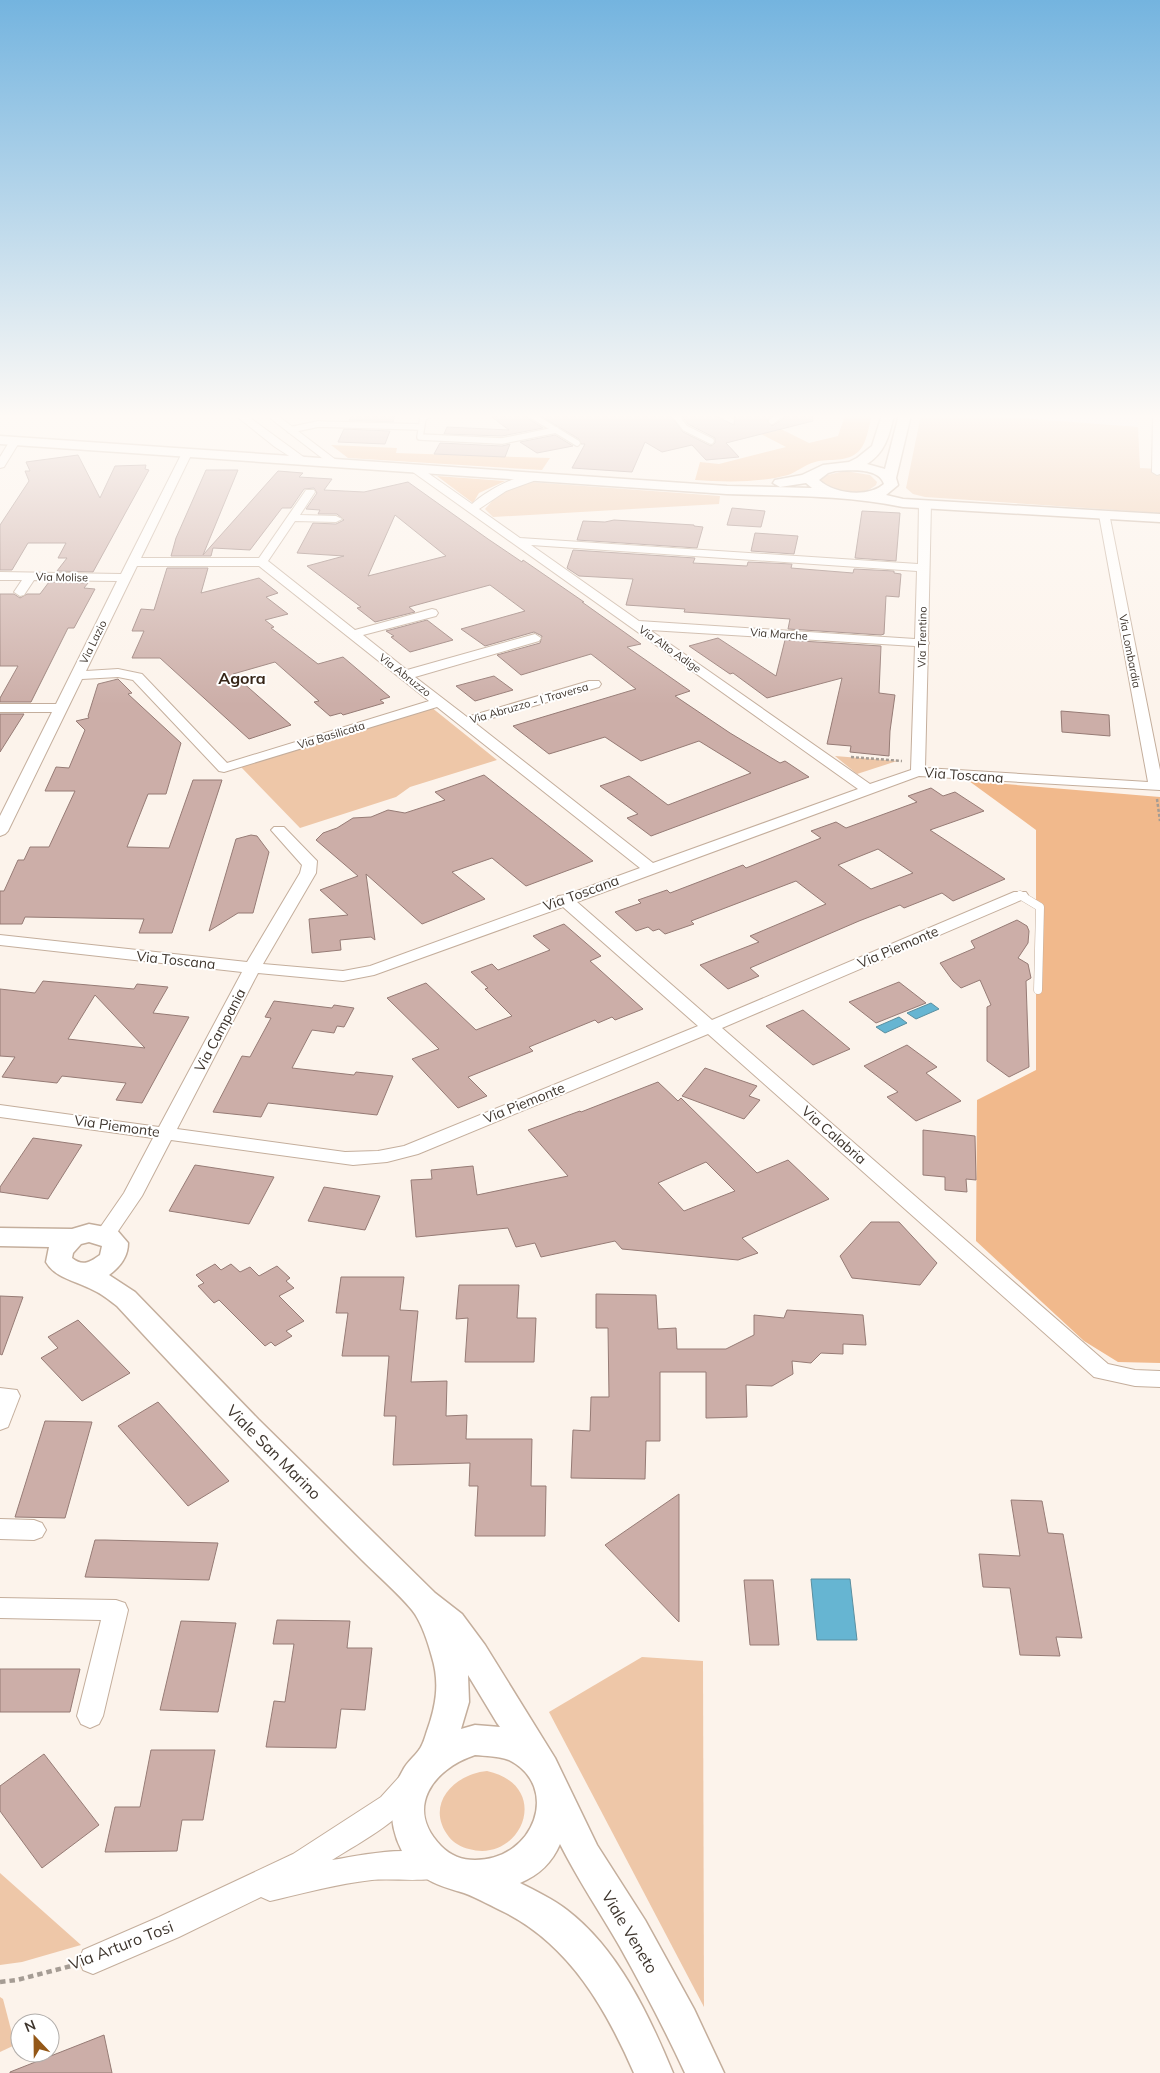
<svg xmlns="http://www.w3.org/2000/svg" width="1160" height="2073" font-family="Mulish,sans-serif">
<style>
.education{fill:#eae8fe}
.green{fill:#eec7a8}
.forest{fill:#f1b98c}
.water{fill:#66b5d2;stroke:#5a8fa0}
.building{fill:#ccaea8;stroke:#967b75;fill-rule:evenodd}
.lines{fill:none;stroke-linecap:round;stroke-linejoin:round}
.service-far1-casing{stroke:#c4ae9c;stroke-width:8}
.service-casing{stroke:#c4ae9c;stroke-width:9}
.minor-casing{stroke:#c4ae9c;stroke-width:2}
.tertiary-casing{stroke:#c4ae9c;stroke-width:3}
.path-far1{stroke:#a59c94;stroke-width:2.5;stroke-dasharray:3 2;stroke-linecap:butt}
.path{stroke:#a59c94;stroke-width:4.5;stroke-dasharray:5.5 4;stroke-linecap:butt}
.service-far1{stroke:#fff;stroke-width:5.5}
.service{stroke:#fff;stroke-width:8}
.minor{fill:#fff;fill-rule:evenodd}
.tertiary{fill:#fff;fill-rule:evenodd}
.labels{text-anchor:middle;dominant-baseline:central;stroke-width:4;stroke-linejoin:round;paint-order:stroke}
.far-street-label{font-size:11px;fill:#3e352d;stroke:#fff}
.street-label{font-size:14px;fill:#3e352d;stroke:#fff}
.far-district-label{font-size:16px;font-weight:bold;fill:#362517;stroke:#fff}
.near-street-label{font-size:16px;fill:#3e352d;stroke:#fff}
</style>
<rect width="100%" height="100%" fill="#fcf3eb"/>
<path class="education" d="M978,415H1140L1138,427Z"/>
<g class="green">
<path d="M921,415H978L1138,427L1140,468L1160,469V513L925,497L913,494L906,488Z"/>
<path d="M845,471L870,475L877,482L876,485C861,498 836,492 821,482L823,476Z"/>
<path d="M530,482L720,496L719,504L493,517L485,509C500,491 508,489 530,482Z"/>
<path d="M431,707L497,760L410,787L396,797L300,828L240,766Z"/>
<path d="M835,756L897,761L857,774Z"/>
<path d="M642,1657L703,1661L704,2007L549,1712Z"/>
<path d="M487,1771C554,1786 521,1864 469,1849C461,1847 454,1843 449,1837C424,1805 454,1774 487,1771Z"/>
<path d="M0,1873L81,1945L22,1962L0,1965Z"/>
<path d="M0,1997L3,1999L15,2045L0,2052Z"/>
</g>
<g class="forest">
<path d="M725,415H753L809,443L838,436L845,415H872C869,425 867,443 859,451C847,463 830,458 815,462C804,465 795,473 788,475C759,483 724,482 695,480L700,462L719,464L786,447Z"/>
<path d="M331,445L397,448L396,453L550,458L542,470L348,458Z"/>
<path d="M437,476L505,481L479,493L473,503Z"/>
<path d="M969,781L1160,797V1363L1118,1362L1084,1341L976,1241L977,1100L1036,1070V830Z"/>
</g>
<g class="water">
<path d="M931,1003L939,1009L916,1019L907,1013Z"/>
<path d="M899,1017L907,1023L885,1033L876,1027Z"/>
<path d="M811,1579H850L857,1640H817Z"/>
</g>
<g class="building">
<path d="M352,415H395L393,422L349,420Z"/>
<path d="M489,415H526L529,419L543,428L502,436L444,434L447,427L509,430Z"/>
<path d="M539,415H670L683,432L711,446L715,443V438L688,424L681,415H714L734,425L735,415H773L767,421L772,426L783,419L785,415H812L813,421L726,443L739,457L706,460L692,445L662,452L645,442L632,472L572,468L585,444H581L579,439Z"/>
<path d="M344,429L390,431L385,444L338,442Z"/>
<path d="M555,435L573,446L537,453L520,442Z"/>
<path d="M440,443L502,446L510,444L505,457L434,454Z"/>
<path d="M78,455L100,498L115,466L146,465L145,469L149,470L93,572L57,571L67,558H58L66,543H28L12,570H0V525L29,481L25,471H30L26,462Z"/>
<path d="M206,470H238L203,555L278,471L303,473L299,477L332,479L324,490L364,492L408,482L488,539L522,562L523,560L584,602H582L641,644L627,647L690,691L675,696L730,733L780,763L785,761L809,777L651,836L627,818L638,814L600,786L629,776L668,805L751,773L699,741L641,761L605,737L549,754L513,726L636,689L591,654L521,675L497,655L540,643L542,636L534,632L485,646L461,629L525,611L490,585L409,607L415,612L375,622L357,608L361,607L307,566L344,556L297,553L313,523L336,524L344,520L337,514H318L320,510L306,509L317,493L314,488L304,489L291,508H282L250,550L213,548L211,556H171L176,538ZM395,515L446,556L368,576Z"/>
<path d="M732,508L765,511L761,527L727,525Z"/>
<path d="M862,511L900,513L896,561L855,558Z"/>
<path d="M614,520L694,525V526L703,527L697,548L577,540L583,521L605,522Z"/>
<path d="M755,533L798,536L794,554L751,551Z"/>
<path d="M573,550L695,558L693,563L747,566L748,562L792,564L791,568L853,573L854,569L894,571V573L901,574L899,597L886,596L884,634L881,635L788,629L790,619L684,612L685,609L626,605L633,579L579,576L567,568Z"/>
<path d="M167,568H208L201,593L259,578L278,593L266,597L288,614L265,620L274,627L271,628L318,664L343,657L390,697L380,700L384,703L343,715L341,713L330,716L314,702L319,701L275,662L233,674L291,725L249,739L160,658H132L144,631H132L141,609L154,610Z"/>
<path d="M49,582L88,583L84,588L95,589L74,628H68L31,702H0V698L18,666H0V594H14L20,598L27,594H40Z"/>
<path d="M427,620L453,640L410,652L391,637L394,636L386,631Z"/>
<path d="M718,638L776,676L785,640L881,646L879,693L895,695L890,731L889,756L850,752L851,746L827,744L842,678L767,698L733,673L730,674L689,646Z"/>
<path d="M494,676L513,690L475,701L456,686Z"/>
<path d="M118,679L132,693L128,694L181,743L166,794H148L127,847L169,848L193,780H222L172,933H139L144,919L25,917L22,924H0V891H4L18,860H24L30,847H49L75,791H45L56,767L69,768L85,730L76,721L89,718L88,716L98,684Z"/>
<path d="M1061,711L1109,715L1110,736L1062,732Z"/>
<path d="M0,714H24L0,752Z"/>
<path d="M484,775L593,861L526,886L492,858L452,872L485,899L422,924L366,874L375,940L371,937L340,940L341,950L312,953L309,919L348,915L320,890L358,876L316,840L323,833L337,828L353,818L371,817L388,810L405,813L445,800L435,792Z"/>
<path d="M931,788L943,796L955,792L984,811L930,830L1005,879L953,901L942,893L904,908L900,905L859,921L750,968L759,976L728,989L700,965L759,942L750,936L826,904L796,881L691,921L694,924L665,934L659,929L653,931L648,927L636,931L615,912L641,903L638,900L667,890L670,893L743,865L746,868L821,838L811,831L836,822L846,828L917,802L908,796ZM878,849L913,873L871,889L838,865Z"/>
<path d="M251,835L257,836L269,852L253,913H238L209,931L236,839Z"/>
<path d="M1017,920L1027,926L1029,931L1028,943L1018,958L1028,964L1031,978L1026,981L1029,1067L1009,1077L987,1061V1007L991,1005L980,980L961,988L953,981L940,963L975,948L971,941Z"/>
<path d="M564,924L601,956L590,961L643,1009L615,1020L612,1017L598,1023L595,1020L529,1047L533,1051L468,1077L487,1096L458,1108L412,1059L439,1049L387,998L426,983L476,1030L512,1016L485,989L488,988L471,972L492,964L498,970L550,950L533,936Z"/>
<path d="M43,981L134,989L137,984L168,987L153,1013L189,1017L142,1103L116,1100L126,1083L62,1076L57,1083L2,1077L15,1057L0,1056V989L35,993ZM95,995L145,1048L68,1039Z"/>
<path d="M899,982L926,1003L876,1023L849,1002Z"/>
<path d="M274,1001L332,1008L334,1005L354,1008L344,1027L337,1026L334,1033L312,1030L292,1068L354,1075L356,1072L393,1076L377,1115L268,1103L261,1117L213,1112L242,1056L250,1057L271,1018L265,1017Z"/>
<path d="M803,1010L850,1049L813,1065L766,1026Z"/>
<path d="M907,1045L937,1067L926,1073L961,1101L916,1121L887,1097L898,1092L864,1066Z"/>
<path d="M705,1068L757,1086L749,1096L760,1100L744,1119L682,1096Z"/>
<path d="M658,1082L678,1101L681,1098L757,1173L788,1160L829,1199L742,1238L758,1253L738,1260L622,1249L615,1241L541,1257L535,1243L516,1247L508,1228L416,1237L411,1180L432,1179L431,1170L473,1166L477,1195L568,1176L528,1130L580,1111L581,1112ZM706,1162L735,1191L684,1211L658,1183Z"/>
<path d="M923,1130L975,1136L976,1180L966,1179L967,1192L945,1190V1177L923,1175Z"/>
<path d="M33,1138L82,1145L48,1199L0,1192V1187Z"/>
<path d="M195,1165L274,1177L249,1224L169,1211Z"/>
<path d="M324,1187L380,1196L365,1230L308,1221Z"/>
<path d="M871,1222H899L937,1263L920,1285L852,1278L840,1256Z"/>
<path d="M215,1264L221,1270L231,1264L240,1272L250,1267L259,1276L277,1266L290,1278L286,1281L294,1288L279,1296L304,1321L286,1331L292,1336L275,1346L271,1342L265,1346L219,1300L214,1303L198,1286L204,1283L196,1275Z"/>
<path d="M341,1277H404L400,1310L418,1311L411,1382L447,1381L446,1416L467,1415L466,1439H532L531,1486H546L545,1536H475L478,1486H469L470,1463L393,1465L396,1416H384L389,1356H342L348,1313H336Z"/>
<path d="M459,1285H519L517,1318H536L534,1362H465L468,1318L456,1319Z"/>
<path d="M596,1294L656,1295L658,1329L676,1328L677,1349H726L754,1335V1315L784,1318L787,1310L863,1315L866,1345L843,1344V1354L821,1353L811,1363L792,1361L793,1374L772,1386L746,1385L747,1417L706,1418V1372H660V1441H646L645,1479L571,1478L573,1430L590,1431L591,1397H609L608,1328H596Z"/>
<path d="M0,1296L23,1297L2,1355L0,1354Z"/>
<path d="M78,1320L130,1373L82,1401L41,1358L58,1348L48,1337Z"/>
<path d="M158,1402L229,1481L188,1506L118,1426Z"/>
<path d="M45,1421L92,1422L65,1518L15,1517Z"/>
<path d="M679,1494V1622L605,1545Z"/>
<path d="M1011,1500L1042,1501L1048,1533L1063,1534L1082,1638L1056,1637L1060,1656L1020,1655L1010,1588L983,1587L979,1554L1020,1556Z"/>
<path d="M95,1540H105L218,1543L209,1580L85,1577Z"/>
<path d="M744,1580H773L779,1645H750Z"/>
<path d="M277,1620L350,1621L347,1648H372L365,1710L341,1709L336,1748L266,1747L274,1701L285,1702L294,1644H273Z"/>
<path d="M181,1621L236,1623L218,1712L160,1710Z"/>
<path d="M0,1669H80L70,1712H0Z"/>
<path d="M151,1750H215L203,1820H182L177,1851L105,1852L115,1807H140Z"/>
<path d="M44,1754L99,1825L42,1868L0,1811V1786Z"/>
<path d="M104,2035L112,2073H10V2072Z"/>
</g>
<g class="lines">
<defs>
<g id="service-far1">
<path d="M428,415L423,418L420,437L502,441L556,430"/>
<path d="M531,415L577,443"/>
<path d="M675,415L685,428L711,441"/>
<path d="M772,421L780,415"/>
<path d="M290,430L318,424L421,427"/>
</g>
<path id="service" d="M1020,895L1040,907L1038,990"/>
<g id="minor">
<path d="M235,415H246L309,461L308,463H300L275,447Z"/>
<path d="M266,415H277L340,463L335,466L331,465Z"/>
<path d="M1153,415H1160V474L1157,475L1152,472Z"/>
<path d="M15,438L20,441L4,467L0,468V457L11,439Z"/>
<path d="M187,450L192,453L141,558H259L306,490H314L315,492L300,515L336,516L342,519L336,522L295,521L268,561L355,630L432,609L436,610L438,613L436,616L363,635L407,670L535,634L541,638L539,641L415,677L467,717L589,681H599L601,684L599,687L475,723L653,863L858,789L410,470L409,468L410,466H418L472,504C485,492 521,471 539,475L540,477L539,479L506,491L479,509L520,538L918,564L919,503L921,501H929L931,503L928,641L929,643L928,645L925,768L1148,782L1099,515L1105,512L1109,513L1160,770V790L919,776L577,902L712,1020L1014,892H1026L1028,895L1026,898L722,1028L1108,1364L1135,1370L1160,1371V1387L1135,1386L1094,1377L708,1034L418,1154L387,1162L353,1165L171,1140L142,1196L112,1240L105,1242L98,1240L95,1235L124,1193L153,1138L0,1117V1105L159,1127L242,972L0,945V935L247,962L300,873L302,865L271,830L274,827H284L317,861L316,873L263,964L343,971L370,966L557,898L558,896L566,895L640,868L437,707L224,772L219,771L133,680L118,677L82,679L8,831L5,834L0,836V816L52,712H0V704H56L117,581L34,580L24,595L20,596L14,592L22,580H0V572L121,574L182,453ZM531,545L917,571L915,639L639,621ZM137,566H259L429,701L227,763L142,674L118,669L86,671ZM650,630L915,646L911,770L870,784ZM563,907L698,1026L404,1146L378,1151L345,1152L177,1129L258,973L343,981L374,975Z"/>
<path d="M0,1388L17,1390L20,1396L8,1427L0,1430Z"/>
<path d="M0,1519L34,1520L42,1523L46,1530L42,1537L34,1540L0,1539Z"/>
<path d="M0,1598L116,1600L125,1603L128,1610L103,1716L99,1724L90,1728L81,1724L77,1716L101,1620L0,1618Z"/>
<path d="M409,1773L418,1776L422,1785C408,1818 362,1841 332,1860C367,1854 410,1844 444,1858L448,1867L444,1876C427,1883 392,1878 372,1880C337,1884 304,1893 270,1901L261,1897L179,1937L93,1974L83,1970L79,1960L83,1950L159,1917L293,1854L381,1797L400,1776Z"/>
</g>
<g id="tertiary">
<path d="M882,415H894C889,435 886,452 867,464L885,469L899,415H911L896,478L898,485L886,495L903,499L1160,514V522L903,507C845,495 786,496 727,494L0,444V436L727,486L812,488L806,483L780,487L773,483L775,480L802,475L823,465L849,462L857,458L872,446ZM835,471C849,470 879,467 884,484C868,498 834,494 819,480L828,473Z"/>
<path d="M89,1224L116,1229L128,1243C128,1257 120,1267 109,1275L135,1292L258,1419L435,1593L462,1614L485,1645L555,1758L597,1845L645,1920L694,2009L724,2073H685C665,2030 643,1988 620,1947C600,1912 578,1880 560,1844C552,1863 539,1875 520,1883C536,1891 553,1899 567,1910C618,1949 649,2015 673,2073H634C606,2009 570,1946 506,1913C493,1907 478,1898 464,1893C443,1887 421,1881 408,1861C389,1833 386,1799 403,1770C407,1762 414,1757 419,1750C423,1745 425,1737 427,1731C436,1706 440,1683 432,1657C428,1642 421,1621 412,1610C397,1592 378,1576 362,1560C328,1526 294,1492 261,1458C212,1408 164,1357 117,1306C109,1300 102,1294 93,1290C77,1281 56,1279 46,1262L49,1247L0,1246V1228L72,1229ZM89,1242L102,1246L100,1255C90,1262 83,1267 72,1258L73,1253L81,1244ZM468,1675L497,1723L500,1727L475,1725L461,1729L469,1702ZM475,1755C485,1756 499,1756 509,1760C561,1786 535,1860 475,1860C462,1860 451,1856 441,1846C404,1808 433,1769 475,1755Z"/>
</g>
</defs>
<use href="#service-far1" class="service-far1-casing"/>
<use href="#service" class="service-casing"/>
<use href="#minor" class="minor-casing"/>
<use href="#tertiary" class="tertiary-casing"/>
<g class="path-far1">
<path d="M851,757L902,761"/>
<path d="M1157,799L1160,821"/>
</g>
<path class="path" d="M0,1982L17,1980L71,1966"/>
<use href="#service-far1" class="service-far1"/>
<use href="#service" class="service"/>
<use href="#minor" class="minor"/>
<use href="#tertiary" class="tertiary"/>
</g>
<linearGradient id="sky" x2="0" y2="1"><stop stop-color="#74b4df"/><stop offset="0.59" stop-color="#fefaf6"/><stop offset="1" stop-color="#fefaf6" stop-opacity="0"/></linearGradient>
<rect width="1160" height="705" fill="url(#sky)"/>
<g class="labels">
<g class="far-street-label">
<text transform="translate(62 577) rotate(1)">Via Molise</text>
<text transform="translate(779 634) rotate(4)">Via Marche</text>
<text transform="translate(922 637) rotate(-89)">Via Trentino</text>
<text transform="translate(93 642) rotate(-64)">Via Lazio</text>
<text transform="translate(670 649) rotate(35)">Via Alto Adige</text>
<text transform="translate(1130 651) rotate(79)">Via Lombardia</text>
<text transform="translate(405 675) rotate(38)">Via Abruzzo</text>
<text transform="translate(529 703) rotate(-16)">Via Abruzzo - I Traversa</text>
<text transform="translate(331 735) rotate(-17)">Via Basilicata</text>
</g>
<g class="street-label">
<text transform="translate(964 775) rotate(4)">Via Toscana</text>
<text transform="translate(581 893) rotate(-20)">Via Toscana</text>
<text transform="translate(898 947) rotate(-23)">Via Piemonte</text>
<text transform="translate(176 960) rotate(6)">Via Toscana</text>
<text transform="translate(220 1030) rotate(-62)">Via Campania</text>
<text transform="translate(524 1103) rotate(-22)">Via Piemonte</text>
<text transform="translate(117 1126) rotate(8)">Via Piemonte</text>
<text transform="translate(834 1135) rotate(41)">Via Calabria</text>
</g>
<g class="far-district-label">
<text x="242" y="678">Agora</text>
</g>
<g class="near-street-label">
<text transform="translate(274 1452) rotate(45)">Viale San Marino</text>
<text transform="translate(630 1932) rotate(59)">Viale Veneto</text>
<text transform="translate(121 1945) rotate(-21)">Via Arturo Tosi</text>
</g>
</g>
<g transform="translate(35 2038) rotate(338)"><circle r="24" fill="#ffffff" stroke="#b2aeab"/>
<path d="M0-4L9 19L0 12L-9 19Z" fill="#945818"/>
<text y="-8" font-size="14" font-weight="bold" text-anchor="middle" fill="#3e352d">N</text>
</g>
</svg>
